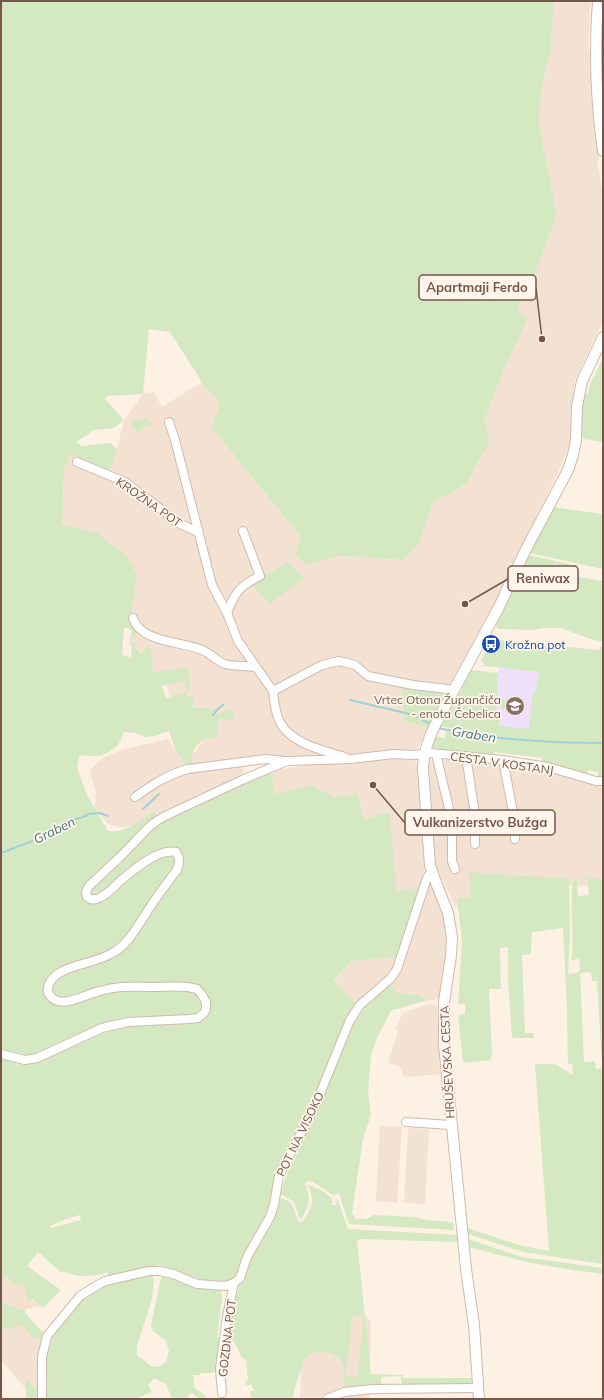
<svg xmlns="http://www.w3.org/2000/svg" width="604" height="1400" font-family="Mulish,sans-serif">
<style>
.residential{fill:#f3e2d2}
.education{fill:#eee0f8}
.green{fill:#d4e9c2;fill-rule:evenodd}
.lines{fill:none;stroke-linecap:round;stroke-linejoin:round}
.stream{stroke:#9fd1d7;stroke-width:2}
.minor-casing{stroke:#cfbaad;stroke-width:10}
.tertiary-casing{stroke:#cfbaad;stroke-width:12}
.minor{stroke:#fff;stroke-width:8}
.tertiary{stroke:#fff;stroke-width:10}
.labels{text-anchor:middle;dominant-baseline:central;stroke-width:3.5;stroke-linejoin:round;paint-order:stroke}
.street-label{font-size:12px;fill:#74564a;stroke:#fff5ea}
.transit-label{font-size:12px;fill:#164399;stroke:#fff5ea;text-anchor:start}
.education-label{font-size:12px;fill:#785e54;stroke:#fff5ea;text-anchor:end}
.water-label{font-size:13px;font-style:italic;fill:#407980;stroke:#fff5ea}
.leader{fill:none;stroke:#74564a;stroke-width:1.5}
.callout-dot{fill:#74564a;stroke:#fff5ea;stroke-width:1.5}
.callout{fill:#fff5ea;stroke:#74564a;stroke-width:1.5}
.callout-label{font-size:13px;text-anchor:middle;font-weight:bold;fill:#74564a}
</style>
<rect width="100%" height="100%" fill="#fcf1e3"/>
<g class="residential">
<path d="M554,1H592V3H590L588,52L590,51L591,81L594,124L599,161L597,162L603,193V321L575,380L572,401L570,440L567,451L557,475L517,555L499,595L431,719L420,744L417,749L389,750L356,756L244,764L243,776L179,804L151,824L121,827L108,824L94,809L96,793L90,770L103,758L121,750L168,739L183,759L197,750L205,736L206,724L187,695L171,702L164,674L154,675L150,656L129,644L133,624L62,524L64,470L70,454L105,470L111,468L117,449L124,420L143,394L154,392L162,407L202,382L220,405L211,427L301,537L295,554L306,565L337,556L404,560L419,543L433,503L466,484L490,441L484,422L503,371L527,318L518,313V306L527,294L557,215L539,126L540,106L542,86L550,52Z"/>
<path d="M390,758L413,759L417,763L425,864L421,887L397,891L364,820L358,794L334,797L311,785L276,794L271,771L305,765L312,762Z"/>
<path d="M433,760H451L479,762L529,768L603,785V886L473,883L469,905L455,906L436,867L432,837L429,810V763Z"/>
<path d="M430,884L443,914L447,933V947L439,998L435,1000H429L417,995L397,993L388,984L428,885Z"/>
<path d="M389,957H399L389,975L357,1004L334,982L351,961Z"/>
<path d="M428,1004H433L438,1006L440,1074L409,1077L403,1075L400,1066L388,1063L398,1031L395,1029L403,1013Z"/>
<path d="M380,1126L402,1127L397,1203L376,1201Z"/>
<path d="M408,1128L429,1129L425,1204L404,1203Z"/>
<path d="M17,1265L27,1299L46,1305L26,1309L23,1317L47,1336L42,1399H25L27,1390L1,1360V1266Z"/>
<path d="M328,1313L366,1315L371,1322L369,1399H300L301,1366Z"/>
</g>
<path class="education" d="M499,667L540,672L533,739L491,735Z"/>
<g class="green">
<path d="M1,1H554L550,52L542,86L540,106L539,126L557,215L527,294L518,306V313L528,318L503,371L484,422L490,441L466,484L433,503L419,543L404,560L337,556L306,565L295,554L301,537L211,427L220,405L202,382L170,332L149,329L143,394L107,396L105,399L124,420L114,428L94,430L76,442L81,446L111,443L117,449L111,468L105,470L70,454L64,470L62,524L97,533L126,555L137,575L131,615L140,629L132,639V630L126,628L124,629L122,653L124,656L131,657L132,641L136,644L134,647L142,653L148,646L151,649L153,672L185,668L191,670L189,673L190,689L187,690L188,697L193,698V707L216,709L213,713L218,716L225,710H234L233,720L219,719L216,739L204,738C194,749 191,750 192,766C178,764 173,742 169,731L155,736L145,737L135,733L123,732C122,745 109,755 96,756C90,756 85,755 79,756L77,768L87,795L108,831C125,834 140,821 153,811L156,815L148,823L157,822L271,771L276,794L311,785L334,797L358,794L364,820L389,812L397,891L421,887L399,957L394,960L389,957L351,961L334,981L357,1004C344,1019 339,1037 333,1056L271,1203C263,1220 254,1236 245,1253C241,1263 239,1272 233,1282H207L160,1265L109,1277L107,1272C94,1277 77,1278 64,1271L62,1273L38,1252L27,1266L61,1290L43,1308L33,1299L28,1302L22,1283L12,1284L7,1276L1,1278ZM184,680L187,692L166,698L162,686ZM80,1215L81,1220L51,1228L50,1226L66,1219Z"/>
<path d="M601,9H603V115L601,75Z"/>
<path d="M603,358V442L583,439C578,427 582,406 584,393H588L591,382Z"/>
<path d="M145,418L152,424L143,427V430L138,432L133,428L131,422Z"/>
<path d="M553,507L603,514V569L530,553Z"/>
<path d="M528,555L569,564L568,567L554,564L552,572L602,581L603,578V642L590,639L561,628H546L533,630L498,629L496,626L497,621Z"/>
<path d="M287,561L304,578L269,604L249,582C262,573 275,574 287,561Z"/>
<path d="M494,640L544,643L546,645L599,650L600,647H603V778L598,777V772L588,770L587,774L542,763V758L494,752L493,755L434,749L432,743L434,736L445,738L446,731L487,739L488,735L440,726V724L461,691L468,673L472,670L498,673L496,714H500L499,726L529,729L533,692H535L539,672L484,666V664L481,660L492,641Z"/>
<path d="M402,682L447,693L428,727L404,721Z"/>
<path d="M499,699L513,701L512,710L504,709L500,707Z"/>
<path d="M469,872L569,879L570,938L568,974L577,973L580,970L579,959L571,960C575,933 569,906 573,879H577L578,896L589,895L587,878L603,879V1264L523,1252L468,1234V1228L519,1245L549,1251L535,1064H555L573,1075L572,1064H568L567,1010L563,928L532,932L531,954L522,955L525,1033H533L534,1038H512L508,980V947L500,948L501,989H489L492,1056L490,1060L463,1063L458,1015L465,1014V1004H458L462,941L457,899L470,898ZM591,972L592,981H597L602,1068L596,1069L595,1061L584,1062L580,973Z"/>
<path d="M388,984L397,993L417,995L429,1000L394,1010L392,1009L377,1038L371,1054L368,1092L371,1115L363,1139L352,1213L356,1219H366L374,1215L414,1217L427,1220L453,1222L454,1230L349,1224L339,1193L333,1195L312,1181L306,1182L305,1184C312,1199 309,1204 302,1218L300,1219L294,1202L281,1194L286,1176L308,1130L338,1058L355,1022L360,1014L358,1010Z"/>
<path d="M307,1184L321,1190L332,1198V1205H336L337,1198L348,1229L458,1235V1242L361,1239L357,1240L371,1374L403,1375V1378H474V1383L470,1386L402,1388L401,1376L381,1377V1387L349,1389L346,1387L344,1383V1367L342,1362L338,1357L324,1351L313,1353L308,1355L304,1360L294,1391L293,1399H252L250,1392L254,1390L251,1384L247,1386L245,1382L248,1379L246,1360L242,1358L237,1347L231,1338L230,1327L231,1314L248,1258L279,1198C294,1200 294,1211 299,1222L303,1221C313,1207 315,1200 307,1184ZM352,1315L364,1317L357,1377L346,1376Z"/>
<path d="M468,1239L522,1257L603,1268V1274L573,1270L526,1262L469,1247Z"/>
<path d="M148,1274L153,1277L154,1281L152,1299L137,1346V1355L151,1366L158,1367L166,1362L169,1351L166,1341L152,1330L151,1325L160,1282L162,1276L167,1275L221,1289L222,1298L217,1337L223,1339L218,1370L212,1373H201L200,1375H193L194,1387L207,1397L206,1399H199L192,1393L190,1394L187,1399H172L166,1384L154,1378L148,1385L152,1392L139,1397V1399H44L45,1364L50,1341L78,1300L108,1283Z"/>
<path d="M4,1302L9,1306L23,1310L43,1333L42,1336L35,1339L22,1325L1,1330V1303Z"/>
<path d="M26,1381L31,1382V1387L39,1388V1399H26Z"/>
</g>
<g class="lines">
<g class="stream">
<path d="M350,700L414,715L432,725"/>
<path d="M213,715L218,709L224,704"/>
<path d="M438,728C492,740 547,743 603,743"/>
<path d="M143,809L159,794"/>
<path d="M1,853L48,835L57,830L66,822L83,817L89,814L100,813L108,816"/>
</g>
<defs>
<g id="minor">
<path d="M169,422L175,440L212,585L227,613L238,641L273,691"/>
<path d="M77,462L125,482L162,510L178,523L198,532"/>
<path d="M227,613C234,593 241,585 260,576L243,531"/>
<path d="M133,618C141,643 181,641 202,650C210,653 218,662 225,664C235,667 246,665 256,667"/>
<path d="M436,754L452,821V861L455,869"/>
<path d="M466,756L475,814V844"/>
<path d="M345,757C324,751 290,743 280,722C275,713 274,701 273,691L322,665L339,661L355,665L368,676L413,685L448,689L454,691"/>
<path d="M503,760L514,817L515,839"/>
<path d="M135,797C152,785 168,774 188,769L266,759L285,761"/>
<path d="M1,1054L25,1060L37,1058L102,1028L128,1022L189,1019L198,1018L204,1013L206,1009V1002L202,995L197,989L188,987C176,986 165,987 154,987C134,987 120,985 100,991C86,994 63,1009 51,997C42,987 54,975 63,971C79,963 99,962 114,952C128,944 137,927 145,915C155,899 166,884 177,870C180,862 180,859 176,852C158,848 132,871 119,882C113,888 107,895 99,898C95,900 91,900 87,897L86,892L89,886L122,855L151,825L163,817L242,780L287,761L351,759L394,754L414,755L431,753L503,760L548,767L596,781H603"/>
<path d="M406,1122L451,1125"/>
<path d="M222,1393L220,1369L227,1316L234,1283"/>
<path d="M42,1399V1357L47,1336L80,1296L96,1286L105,1281L149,1271H160L173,1274L197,1284L226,1286L234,1283L240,1278L247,1257L270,1217L274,1205L279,1176L315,1106L350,1020L360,1005L391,978L397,969L426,881L428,876L432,872"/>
<path d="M327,1399L344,1392L373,1389L479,1388"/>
</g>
<g id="tertiary">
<path d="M598,1C594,51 596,101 603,151"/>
<path d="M479,1399L474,1325L466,1269L444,1044V1002L451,956L452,937L448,913L435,880L430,865L423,769C423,752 429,737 436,723L499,607L524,553L568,470L573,455L576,440L577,406L582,381L603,337"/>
</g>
</defs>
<use href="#minor" class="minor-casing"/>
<use href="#tertiary" class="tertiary-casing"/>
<use href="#minor" class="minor"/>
<use href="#tertiary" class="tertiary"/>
</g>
<defs>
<symbol id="bus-disc" viewBox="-11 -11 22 22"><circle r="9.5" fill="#1a4fb4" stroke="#fff5ea"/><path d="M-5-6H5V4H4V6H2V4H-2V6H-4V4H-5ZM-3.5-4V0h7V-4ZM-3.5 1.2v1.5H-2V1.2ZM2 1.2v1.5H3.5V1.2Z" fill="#fff"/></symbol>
<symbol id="school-disc" viewBox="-11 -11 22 22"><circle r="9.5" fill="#8d6e63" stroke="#fff5ea"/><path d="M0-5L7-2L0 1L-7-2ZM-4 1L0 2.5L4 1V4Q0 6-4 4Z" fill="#fff"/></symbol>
</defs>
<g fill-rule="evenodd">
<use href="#bus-disc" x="480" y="633" width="22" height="22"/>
<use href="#school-disc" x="504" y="695" width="22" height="22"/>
</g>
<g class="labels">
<g class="street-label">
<text transform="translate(149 502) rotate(35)">KROŽNA POT</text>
<text transform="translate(502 763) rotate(8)">CESTA V KOSTANJ</text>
<text transform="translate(447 1062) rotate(-93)">HRUŠEVSKA CESTA</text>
<text transform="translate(300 1134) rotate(-64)">POT NA VISOKO</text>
<text transform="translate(227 1338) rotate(-83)">GOZDNA POT</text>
</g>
<g class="transit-label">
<text x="505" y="644">Krožna pot</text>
</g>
<g class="education-label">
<text x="501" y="699">Vrtec Otona Župančiča<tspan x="501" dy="14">- enota Čebelica</tspan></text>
</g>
<g class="water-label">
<text transform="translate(474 734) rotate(9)">Graben</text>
<text transform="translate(54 830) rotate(-26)">Graben</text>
</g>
</g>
<path class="leader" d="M542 339L536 288M465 604L508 579M373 785L405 823"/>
<g class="callout-dot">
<circle cx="542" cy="339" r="4"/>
<circle cx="465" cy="604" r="4"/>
<circle cx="373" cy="785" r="4"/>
</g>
<g class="callout">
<rect x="419" y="275" width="117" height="25" rx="4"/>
<rect x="508" y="566" width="70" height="25" rx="4"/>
<rect x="405" y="810" width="150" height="25" rx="4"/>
</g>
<g class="callout-label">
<text x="477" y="292">Apartmaji Ferdo</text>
<text x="543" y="583">Reniwax</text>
<text x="480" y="827">Vulkanizerstvo Bužga</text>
</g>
<rect width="604" height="1400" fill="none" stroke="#74564a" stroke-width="4"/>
</svg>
